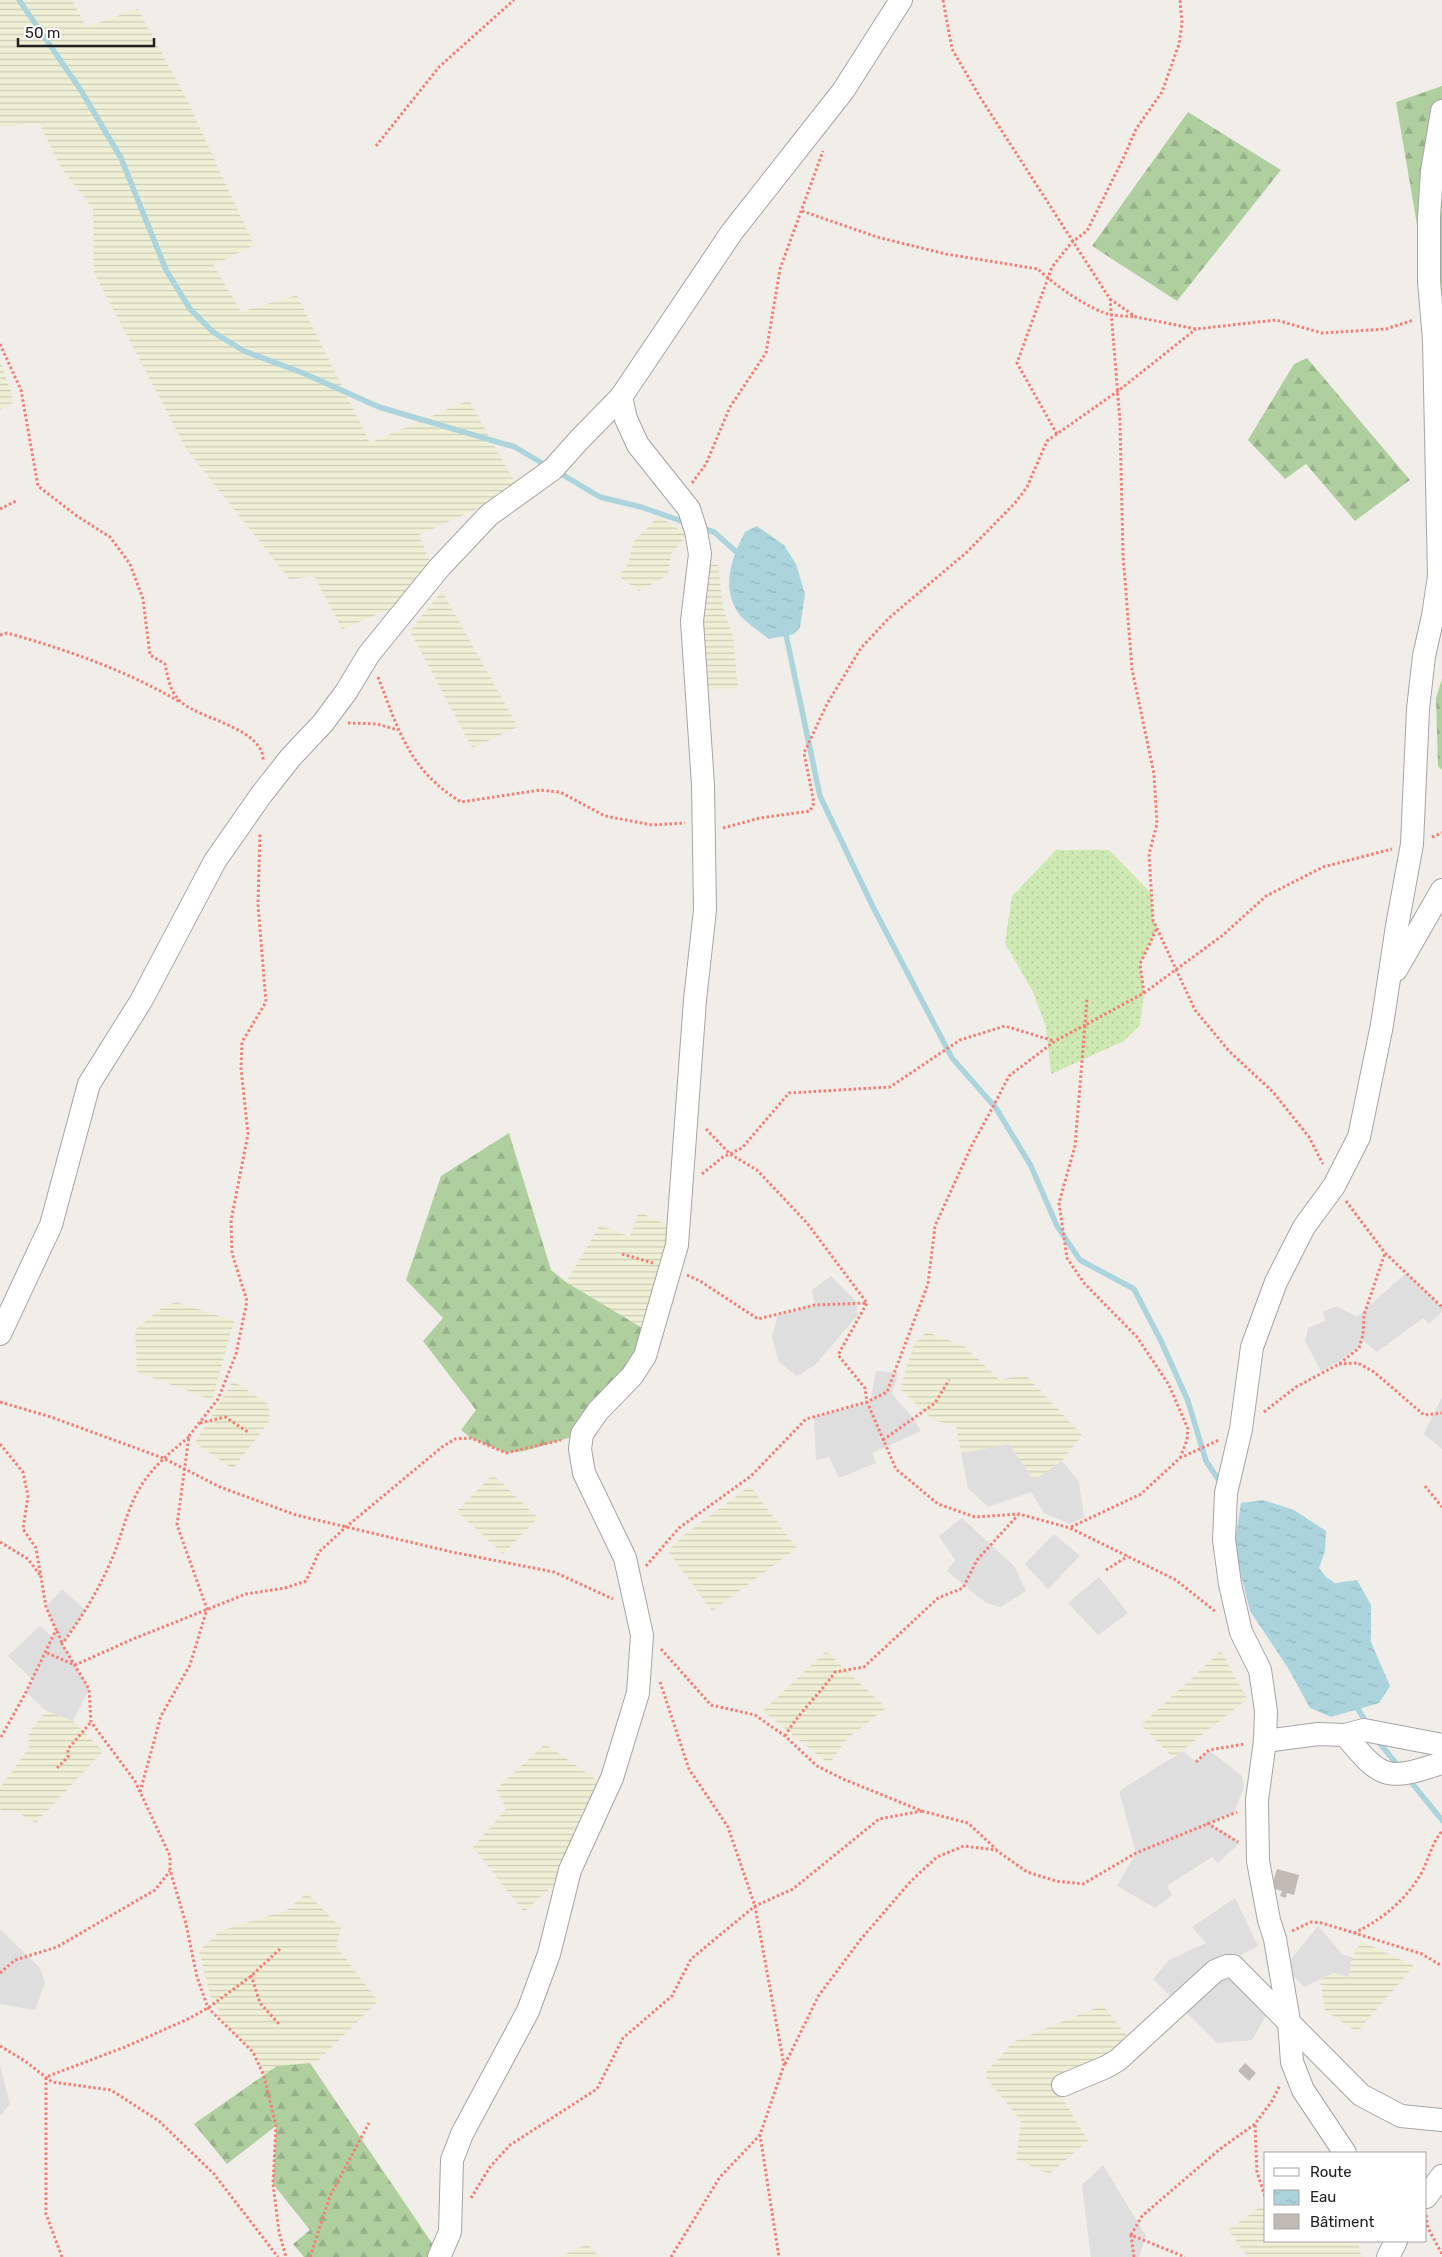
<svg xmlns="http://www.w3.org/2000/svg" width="1442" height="2257" font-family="Rubik,sans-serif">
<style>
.residential{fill:#dfdede}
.farmland{fill:url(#farmland-rules)}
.grass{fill:url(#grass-dots)}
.forest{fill:url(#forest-firs)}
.water{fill:url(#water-ripples)}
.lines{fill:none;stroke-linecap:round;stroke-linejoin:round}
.stream{stroke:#abd4dd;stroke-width:5.5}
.building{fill:#c2bab5}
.minor-casing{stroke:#a5a5a5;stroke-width:24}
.path{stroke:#f67d75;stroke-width:3;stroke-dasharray:2.5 2.5;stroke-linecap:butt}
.minor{stroke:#fff;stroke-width:22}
</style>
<defs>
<pattern id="farmland-rules" width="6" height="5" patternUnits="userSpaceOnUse" patternTransform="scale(1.25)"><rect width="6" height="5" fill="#eeefd5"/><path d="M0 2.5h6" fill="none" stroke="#cccdb7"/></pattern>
<pattern id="grass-dots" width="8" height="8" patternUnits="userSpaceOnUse" patternTransform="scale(1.25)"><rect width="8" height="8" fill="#cee9b1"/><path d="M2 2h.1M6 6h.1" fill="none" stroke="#b1c898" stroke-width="1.8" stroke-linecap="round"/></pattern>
<pattern id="forest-firs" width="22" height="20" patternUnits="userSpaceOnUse" patternTransform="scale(1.25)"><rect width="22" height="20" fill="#afcf9f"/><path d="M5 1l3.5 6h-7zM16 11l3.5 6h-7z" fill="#96b189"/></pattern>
<pattern id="water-ripples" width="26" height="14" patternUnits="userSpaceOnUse" patternTransform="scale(1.25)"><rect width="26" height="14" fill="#abd4dd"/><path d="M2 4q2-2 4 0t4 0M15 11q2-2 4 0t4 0" fill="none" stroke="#93b6bd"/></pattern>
</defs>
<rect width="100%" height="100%" fill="#f1eee9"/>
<g class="residential">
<path d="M1406,1273L1442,1307V1312L1429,1324L1423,1318L1377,1352L1362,1340L1360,1345L1339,1361L1321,1371L1305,1341L1308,1328L1325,1321L1323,1312L1337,1306L1357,1317Z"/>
<path d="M831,1276L856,1301L858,1315L815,1365L797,1376L779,1362L772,1337L778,1315L815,1306L812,1290Z"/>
<path d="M876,1371L898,1373L892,1394L913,1418L921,1431L872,1453L876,1463L839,1478L829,1457L816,1460L814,1417L870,1403Z"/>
<path d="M1442,1397V1449L1424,1434Z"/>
<path d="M1009,1444L1034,1480L1062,1461L1079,1482L1084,1517L1070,1524L1044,1513L1031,1492L988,1507L968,1488L961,1453Z"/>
<path d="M962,1518L1014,1566L1026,1591L1001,1607L986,1603L947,1571L955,1560L939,1536Z"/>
<path d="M1054,1534L1080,1556L1048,1589L1025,1564Z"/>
<path d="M1099,1577L1128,1613L1098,1635L1068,1603Z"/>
<path d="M62,1589L86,1611L62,1643L89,1689L73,1721L46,1711L26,1692L33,1680L8,1656L40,1626L53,1638L56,1630L46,1607Z"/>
<path d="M1209,1750L1242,1776L1244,1787L1233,1814L1207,1823L1228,1834L1240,1843L1218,1863L1212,1857L1167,1886L1172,1895L1155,1908L1117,1886L1136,1853L1119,1791L1183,1751L1196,1762Z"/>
<path d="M1235,1898L1258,1946L1241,1955L1232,1968L1273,2004L1252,2040L1217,2043L1153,1979L1169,1960L1206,1943L1192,1927Z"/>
<path d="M1318,1926L1342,1954L1352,1957L1349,1977L1333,1973L1304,1987L1285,1967Z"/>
<path d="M0,1929L40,1968L45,1983L35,2010L0,2004Z"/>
<path d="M0,2066L10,2104L0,2116Z"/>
<path d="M1103,2165L1146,2236L1139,2257H1091L1082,2185Z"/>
</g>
<g class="farmland">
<path d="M0,0H72L86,27L138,9L188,102L254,245L214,265L241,312L297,295L370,443L469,400L519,490L419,535L431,564L393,608L342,629L314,576L290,580L187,450L94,273L93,209L62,169L39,123L0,127Z"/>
<path d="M0,359L14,402L0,410Z"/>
<path d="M659,516L687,535L671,554L668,575L639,591L619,576L628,564L634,541Z"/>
<path d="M710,563L718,565L723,607L733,636L738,688L706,690L698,614Z"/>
<path d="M442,591L518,727L472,748L410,631Z"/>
<path d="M639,1212L670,1226V1246L643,1329L566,1282L600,1225L630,1237Z"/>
<path d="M177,1302L234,1321L212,1400L137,1372L135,1330L164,1306Z"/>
<path d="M927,1332L964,1346L1000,1380L1025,1374L1082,1435L1062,1461L1034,1480L1009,1444L961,1453L956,1426L933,1420L900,1389L914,1344Z"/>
<path d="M233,1381L268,1404L270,1420L233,1469L195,1443Z"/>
<path d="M493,1474L538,1518L503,1554L457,1511Z"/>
<path d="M750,1486L797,1548L712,1611L668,1551L684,1535Z"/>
<path d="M826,1651L886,1708L847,1739L829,1764L763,1711Z"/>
<path d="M1221,1651L1247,1699L1173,1758L1141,1725Z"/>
<path d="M46,1711L73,1721L103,1751L36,1823L13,1810L4,1812L0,1809V1788L29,1748V1733Z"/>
<path d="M545,1744L600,1782L556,1883L524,1912L473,1847L506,1809L496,1789Z"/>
<path d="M307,1893L341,1928L336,1946L378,2001L316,2063L277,2066L264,2076L253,2052L217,2016L221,2012L212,2002L199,1951L220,1931L287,1910Z"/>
<path d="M1362,1941L1414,1966L1357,2032L1325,2011L1320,1980L1333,1973L1349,1977L1352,1957Z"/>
<path d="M1103,2005L1130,2040L1055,2085L1088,2141L1049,2174L1016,2159L1021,2121L984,2075L1013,2042Z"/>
<path d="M1266,2203V2241H1357L1362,2257H1248L1228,2230Z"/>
<path d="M587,2244L600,2257H560L561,2256Z"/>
</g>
<path class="grass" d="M1056,850H1109L1151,893L1153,920L1157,927L1140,964L1144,993L1140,1025L1124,1041L1051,1074L1046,1027L1033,992L1005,943L1012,896Z"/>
<g class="forest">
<path d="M1442,86V321L1427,283L1396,102Z"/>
<path d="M1188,112L1281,170L1177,301L1092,246Z"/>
<path d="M1307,358L1410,480L1355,521L1306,464L1285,479L1248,440L1294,364Z"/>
<path d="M1442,679V770L1438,766L1436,698Z"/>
<path d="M509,1133L551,1270L566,1282L647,1331L636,1362L582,1434L524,1451L506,1453L471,1438L461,1430L476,1410L423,1341L443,1318L406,1280L441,1176Z"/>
<path d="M310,2063L440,2255L439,2257H304L293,2244L310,2230L273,2184L276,2126L227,2164L194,2124L277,2066Z"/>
</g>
<g class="water">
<path d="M757,526L784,545L796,564L805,594L800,628L794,634L769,639C760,632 746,623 739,614C720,586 732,558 745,532Z"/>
<path d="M1263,1500L1294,1510L1326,1531L1325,1551L1319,1568L1326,1577L1335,1583L1357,1580L1371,1605V1642L1390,1686L1379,1703L1331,1717L1310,1708L1288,1668L1250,1611L1234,1547L1241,1503Z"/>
</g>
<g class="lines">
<g class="stream">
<path d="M19,0L80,89L121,158L166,270L190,309L213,332L244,351L303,373L379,407L515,447L547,466"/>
<path d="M558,472L600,497L641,507L687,523"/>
<path d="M701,528L714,532L740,555"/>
<path d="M785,630L820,796L873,907L952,1058L996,1108L1031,1166L1057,1226L1080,1260L1134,1289L1161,1341L1188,1401L1206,1461L1222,1485"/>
<path d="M1355,1704L1367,1724"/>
<path d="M1377,1740L1400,1768"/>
<path d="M1407,1777L1442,1820"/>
</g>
</g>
<g class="building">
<path d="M1277,1869L1299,1875L1294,1895L1287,1893L1286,1898L1280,1896L1282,1891L1271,1888Z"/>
<path d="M1245,2063L1256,2073L1249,2081L1238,2071Z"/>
</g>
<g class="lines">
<defs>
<g id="minor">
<path d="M1396,970L1442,890"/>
<path d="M0,1334L51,1225L89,1084L141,1001L215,861L261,795L291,757L323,723L346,692L369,654L439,568L489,515L553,469L579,440L621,397L732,232L843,91L901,0"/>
<path d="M1345,1735L1364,1730L1442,1745"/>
<path d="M1265,1741L1318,1734L1345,1735C1382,1780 1387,1781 1442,1763"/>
<path d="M1063,2085L1106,2067L1118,2060L1215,1971L1227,1966H1233L1361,2095L1401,2116L1442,2120"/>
<path d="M1345,2153L1303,2090L1292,2062L1289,2021L1275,1939L1269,1920L1258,1861L1257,1800L1265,1741L1266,1711L1260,1670L1241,1632L1230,1584L1224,1540L1226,1493L1241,1429L1252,1347L1276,1282L1304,1227L1334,1186L1359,1137L1382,1025L1397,926L1412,844L1418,709L1424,656L1433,616L1439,576L1434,340L1429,281V217L1432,171L1442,111"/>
<path d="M1426,2197L1442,2176"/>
<path d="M439,2257L450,2232L452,2160L462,2134L528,2011L549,1954L570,1870L612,1778L638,1693L642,1635L625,1558L584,1473L580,1449L582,1434L598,1411L632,1376L645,1356L677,1245L695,1000L705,910L703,785L692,621L700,554L696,531L689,509L638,445L626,419L621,397"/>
<path d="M1388,2257L1396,2241"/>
</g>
</defs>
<use href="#minor" class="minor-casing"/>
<g class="path">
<path d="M943,0L952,49L980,97L1110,299L1120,421L1123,555L1132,669L1154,774L1157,824L1149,854L1153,920L1195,1010L1229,1051L1273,1092L1309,1137L1323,1164"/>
<path d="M376,146L439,67L514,0"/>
<path d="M802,211L877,237L946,254L1038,269C1053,284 1091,311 1112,315C1119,316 1128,316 1136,317"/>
<path d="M1110,299L1136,317L1196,329L1276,320L1322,333L1386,329L1414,320"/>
<path d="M0,344L21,390L38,486L77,516L110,537L130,564L143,599L150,655L165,664C168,678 170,692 181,702C200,719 265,729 263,761"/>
<path d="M1057,434L1017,363L1052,267L1072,242L1087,231L1123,159L1136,129L1162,92L1179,44L1182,23L1180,0"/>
<path d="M692,483L706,464L730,407L766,353L780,269L823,151"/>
<path d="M0,509L16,501"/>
<path d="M0,635L7,633C68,650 125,670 180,702"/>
<path d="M378,677C399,731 409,770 461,802L540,790L560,792L605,816L652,825L685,823"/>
<path d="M348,723L377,724L398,730"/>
<path d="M723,828L760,818L810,811L814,803L804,753L827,704L861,648L889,618L967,552L1015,503L1027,487L1047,441L1118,391L1196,329"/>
<path d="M1432,837L1442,833"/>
<path d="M1144,993L1140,964L1157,928"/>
<path d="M706,1129L730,1154L757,1170L807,1223L867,1303"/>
<path d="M702,1174L723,1157L742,1148L789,1093L890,1087L960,1040L1005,1026L1054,1041"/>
<path d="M1346,1201L1385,1253L1442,1307"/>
<path d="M622,1254L653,1263"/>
<path d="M687,1275L700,1281L758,1319L815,1305L867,1303L838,1355L865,1388L867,1402L896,1469L938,1504L975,1517L1019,1514L1070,1528L1176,1580L1216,1612"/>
<path d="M1339,1364L1358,1363L1374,1372L1424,1415L1442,1413"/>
<path d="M0,1402L51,1417L163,1458L220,1487L296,1515L452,1552L554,1572L613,1599"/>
<path d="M1264,1412L1296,1387L1339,1364L1359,1348L1363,1335L1364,1315L1385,1253"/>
<path d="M200,1423L225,1417L248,1432"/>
<path d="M189,1437C173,1450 157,1463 145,1480C129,1502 124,1528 114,1554C101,1586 83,1616 62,1644L89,1689L91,1722L135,1781L170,1856V1870L186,1924L197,1977L208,2008L253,2052L264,2076L276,2126L273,2184L279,2232L286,2257"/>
<path d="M883,1440L935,1403L949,1380"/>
<path d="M0,1444L23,1472L28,1496L23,1529L36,1548L46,1607L56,1630L26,1692L0,1739"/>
<path d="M1180,1458L1187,1440L1188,1429L1169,1385L1137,1337L1084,1283L1067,1258L1059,1203L1075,1146L1085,1025L1144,993L1223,935L1266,896L1323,867L1392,849"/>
<path d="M1425,1486L1442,1507"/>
<path d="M1071,1527L1141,1494L1180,1458L1219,1440"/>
<path d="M0,1542L28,1559L40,1575"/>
<path d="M646,1566L679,1528L751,1476L806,1419L867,1402L887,1392L928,1284L935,1226L971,1147L994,1105L1009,1076L1055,1041L1085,1025L1087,998"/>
<path d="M1106,1570L1128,1556"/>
<path d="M57,1631L62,1643"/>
<path d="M661,1649L711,1705L755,1715L785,1736L817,1766L843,1779L922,1811L968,1823L996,1849"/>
<path d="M47,1653L75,1665L133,1639L246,1594L285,1588L306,1581L319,1552L346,1527L442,1447L455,1439L471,1438L506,1453L561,1440"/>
<path d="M660,1682L689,1769L728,1827L755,1906L784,2065L760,2135L779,2257"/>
<path d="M785,1736C799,1712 820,1694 835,1672L864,1667L938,1598L963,1588L977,1560L1018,1515"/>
<path d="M1196,1762L1209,1750L1245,1744"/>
<path d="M57,1768L68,1757V1749L91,1722"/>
<path d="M140,1792L161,1716L190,1665L207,1609L177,1525L189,1436L218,1399L236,1354L247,1301L232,1253L231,1221L248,1134L241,1068L242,1042L266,1002L258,905L260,832"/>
<path d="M1207,1823L1238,1842"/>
<path d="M1292,1931L1311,1922L1322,1923L1422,1954L1442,1966"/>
<path d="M1354,1933C1382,1920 1407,1899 1422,1872C1429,1858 1432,1843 1442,1831"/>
<path d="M0,1973L15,1960L57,1947L155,1890L170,1871"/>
<path d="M251,1975L260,2003L279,2024"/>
<path d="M0,2046L25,2061L52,2082L111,2090L159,2121L214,2174L278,2257"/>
<path d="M785,2064L819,1995L861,1939L911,1881L937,1857L964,1846L996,1850L1027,1872L1056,1881L1083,1884L1136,1853L1237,1812"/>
<path d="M1255,2125L1257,2172L1266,2199"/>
<path d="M471,2198L490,2167L510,2145L597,2089L623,2038L672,1996L691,1959L755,1906L793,1889L879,1819L922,1811"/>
<path d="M1426,2215L1428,2228L1442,2254"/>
<path d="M1131,2235L1142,2216L1220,2149L1255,2124L1272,2101L1280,2085"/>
<path d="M62,2257L46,2214V2077L125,2047L188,2019L208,2008L250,1977L280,1949"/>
<path d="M310,2257L330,2196L369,2123"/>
<path d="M671,2257L720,2177L760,2135"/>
<path d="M1134,2257L1131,2235L1185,2257"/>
</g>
<use href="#minor" class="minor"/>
</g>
<rect x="1264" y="2152" width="162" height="90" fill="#ffffff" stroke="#a6a6a6"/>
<rect x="1274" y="2168" width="25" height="8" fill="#ffffff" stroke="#a6a6a6"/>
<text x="1310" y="2177" font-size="15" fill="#212121">Route</text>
<rect x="1274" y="2190" width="25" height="15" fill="url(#water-ripples)" stroke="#a6a6a6"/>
<text x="1310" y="2202" font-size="15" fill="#212121">Eau</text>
<rect x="1274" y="2214" width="25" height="15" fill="#c2bab5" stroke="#a6a6a6"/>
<text x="1310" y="2227" font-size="15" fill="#212121">Bâtiment</text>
<path d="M18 38v8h136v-8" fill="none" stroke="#212121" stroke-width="2.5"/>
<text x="25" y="38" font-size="15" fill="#212121" stroke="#ffffff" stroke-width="4" paint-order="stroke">50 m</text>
</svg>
